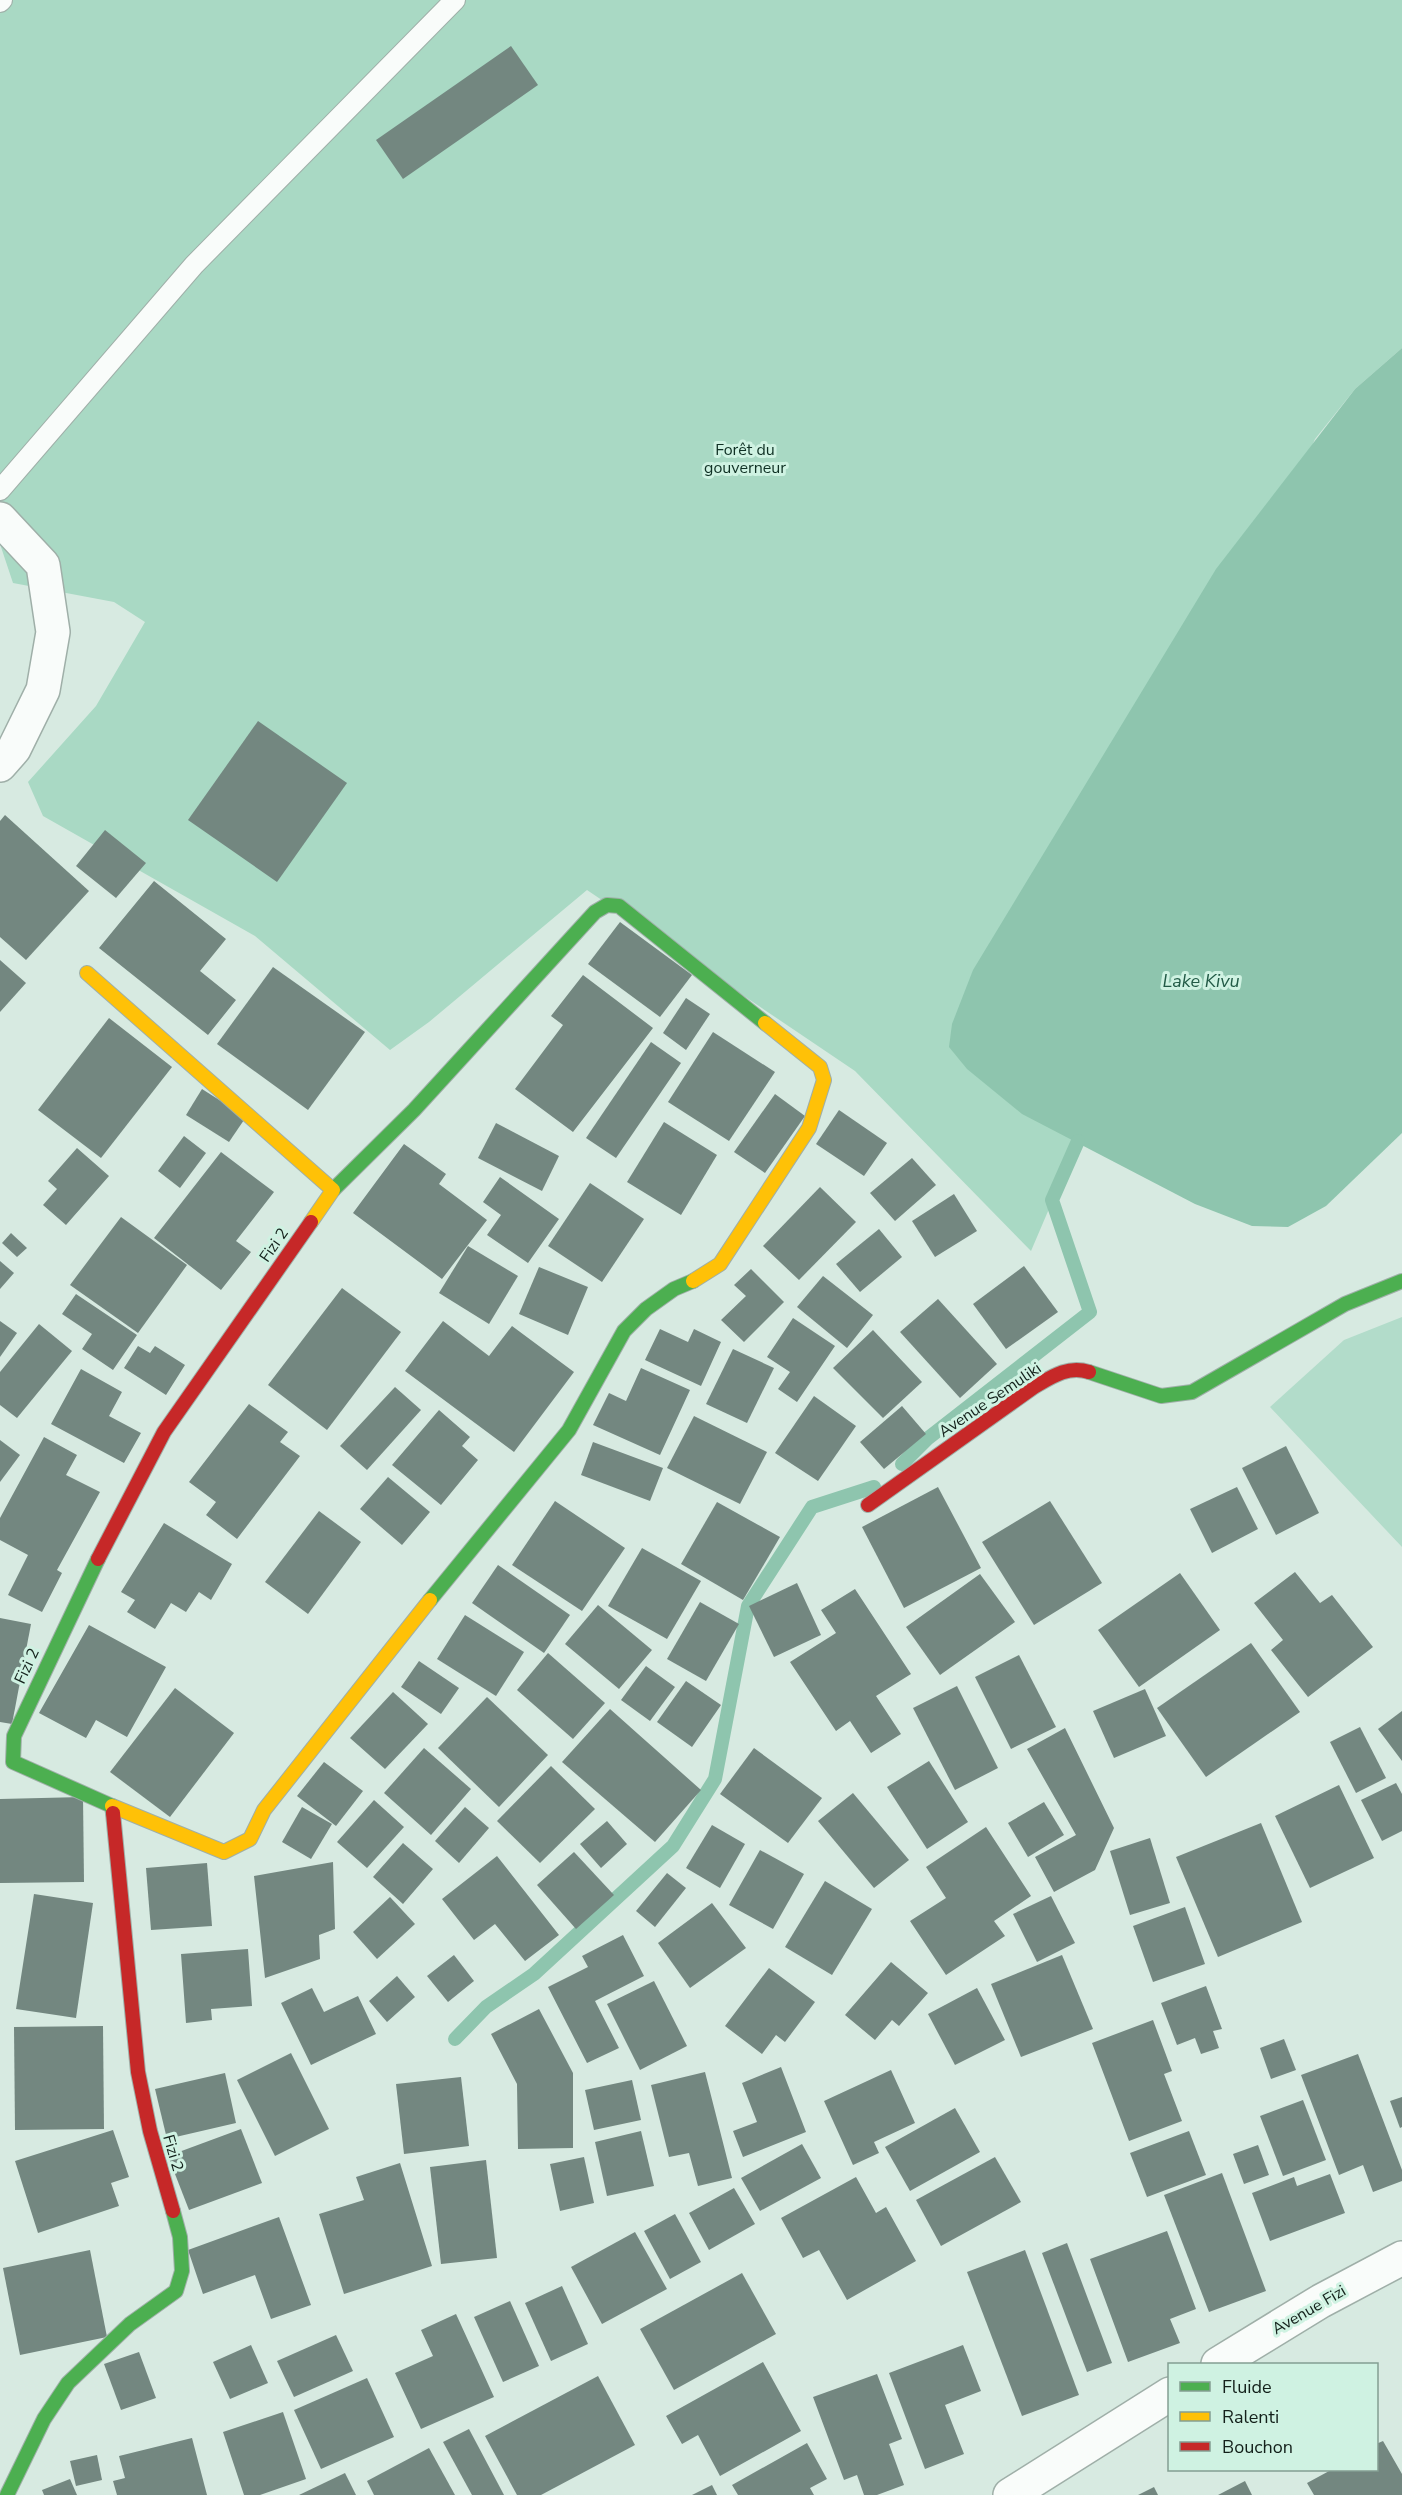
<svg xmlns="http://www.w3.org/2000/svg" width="1402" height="2495" font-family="'Nunito Sans',sans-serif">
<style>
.green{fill:#b2dcca}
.forest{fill:#a9d9c4}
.water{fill:#8ec5ae}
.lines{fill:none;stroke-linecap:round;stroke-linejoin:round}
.stream{stroke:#8ec5ae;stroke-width:14}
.building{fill:#738780}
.lane-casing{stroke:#9fafa8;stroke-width:22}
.street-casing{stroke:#9fafa8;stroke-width:36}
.fast-casing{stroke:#9fafa8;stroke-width:16}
.slow-casing{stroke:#9fafa8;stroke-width:16}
.jam-casing{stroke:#9fafa8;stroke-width:16}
.lane{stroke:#f9fcfa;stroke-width:20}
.street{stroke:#f9fcfa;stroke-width:33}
.fast{stroke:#4caf50;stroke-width:14}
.slow{stroke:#ffc107;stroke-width:14}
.jam{stroke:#c62828;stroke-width:14}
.labels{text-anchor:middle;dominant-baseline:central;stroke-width:6;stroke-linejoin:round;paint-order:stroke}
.park-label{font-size:16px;fill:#0f3024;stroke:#cff2e2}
.street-label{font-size:16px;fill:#13201a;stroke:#cff2e2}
.water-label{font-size:18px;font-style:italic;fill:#225a46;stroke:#cff2e2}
</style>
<rect width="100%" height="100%" fill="#d7eae1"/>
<path class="green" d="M1402,1317V1547L1270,1407L1344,1340Z"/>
<path class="forest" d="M0,0H1402V348L1355,389L1315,439L1022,1113L1078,1141L1031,1251L855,1071L587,890L429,1022L390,1050L255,936L43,816L28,782L96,706L145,622L114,602L13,583L0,544Z"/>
<path class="water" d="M1402,348V1133L1326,1206L1288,1227L1252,1226L1195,1204L1022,1114L967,1069L949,1047L952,1024L973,970L1216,569L1355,389Z"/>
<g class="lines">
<g class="stream">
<path d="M902,1464L927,1439L1090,1312L1052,1200L1078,1141"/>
<path d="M455,2039L486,2007L534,1974L673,1846L715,1779L748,1606L812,1507L874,1487"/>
</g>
</g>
<g class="building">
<path d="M511,46L538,85L403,179L376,140Z"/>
<path d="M258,721L347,783L277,882L188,820Z"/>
<path d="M5,815L89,891L26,960L0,937V821Z"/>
<path d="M105,830L146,863L116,898L76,866Z"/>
<path d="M154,881L226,939L200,971L236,1000L208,1035L99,948Z"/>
<path d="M620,922L692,975L660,1017L588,964Z"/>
<path d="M0,960L26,983L0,1012Z"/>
<path d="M273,967L365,1032L308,1110L217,1044Z"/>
<path d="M583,975L653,1028L573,1132L515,1089L563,1025L551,1016Z"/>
<path d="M686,998L710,1014L686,1050L663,1033Z"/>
<path d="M109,1018L172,1067L101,1158L38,1110Z"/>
<path d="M713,1032L775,1072L729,1141L668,1102Z"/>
<path d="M651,1042L681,1063L616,1158L586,1138Z"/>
<path d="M202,1089L246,1117L229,1142L186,1115Z"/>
<path d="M775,1094L805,1116L765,1173L734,1152Z"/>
<path d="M839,1110L887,1143L864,1176L816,1144Z"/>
<path d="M664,1122L717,1155L681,1215L627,1182Z"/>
<path d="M496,1123L559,1156L542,1191L478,1158Z"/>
<path d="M184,1136L206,1153L180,1188L158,1171Z"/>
<path d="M404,1144L446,1174L439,1184L487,1220L442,1279L353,1213Z"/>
<path d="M77,1148L109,1176L66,1225L43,1205L57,1189L48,1181Z"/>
<path d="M221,1152L274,1192L236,1241L251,1252L221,1290L154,1238Z"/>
<path d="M912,1158L936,1185L895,1221L870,1193Z"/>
<path d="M500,1177L559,1219L528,1263L487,1235L501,1215L483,1202Z"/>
<path d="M590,1183L644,1219L602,1282L548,1246Z"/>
<path d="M820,1187L856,1222L799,1280L763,1246Z"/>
<path d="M954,1194L977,1231L935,1257L912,1221Z"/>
<path d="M121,1217L187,1265L138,1333L70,1285Z"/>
<path d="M879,1229L902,1257L860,1292L836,1264Z"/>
<path d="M11,1233L27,1248L17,1257L2,1243Z"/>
<path d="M468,1246L518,1276L489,1324L439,1293Z"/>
<path d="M0,1261L14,1273L0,1289Z"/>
<path d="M1024,1266L1058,1312L1006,1349L973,1304Z"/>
<path d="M539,1267L588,1287L568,1335L519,1314Z"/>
<path d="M751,1269L784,1302L744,1342L721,1320L746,1296L734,1285Z"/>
<path d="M823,1276L873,1315L847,1348L797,1307Z"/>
<path d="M342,1288L401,1332L327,1430L268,1385Z"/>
<path d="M76,1294L137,1335L113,1370L82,1349L92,1334L62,1314Z"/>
<path d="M938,1299L997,1364L960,1398L900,1332Z"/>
<path d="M793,1318L835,1346L797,1402L778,1389L790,1372L767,1357Z"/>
<path d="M0,1321L17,1333L0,1357Z"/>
<path d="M443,1321L489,1356L512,1326L574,1372L514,1452L405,1371Z"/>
<path d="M39,1324L72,1351L17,1418L0,1405V1372Z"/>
<path d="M660,1329L688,1342L694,1329L721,1342L701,1386L645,1360Z"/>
<path d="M873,1330L922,1382L883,1418L833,1368Z"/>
<path d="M138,1346L150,1353L155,1346L185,1365L166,1395L124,1368Z"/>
<path d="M733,1349L774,1368L747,1423L706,1404Z"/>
<path d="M641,1368L690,1390L660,1455L593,1425L609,1393L626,1401Z"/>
<path d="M81,1369L122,1392L109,1416L141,1433L124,1463L51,1424Z"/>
<path d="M395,1387L421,1410L367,1470L340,1446Z"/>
<path d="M814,1396L856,1426L818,1481L775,1453Z"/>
<path d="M249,1404L288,1432L280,1442L300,1456L237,1539L206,1515L216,1502L189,1482Z"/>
<path d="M902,1406L926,1434L884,1469L860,1442Z"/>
<path d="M439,1410L470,1437L462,1446L478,1460L441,1505L392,1465Z"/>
<path d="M694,1416L767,1452L740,1504L667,1468Z"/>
<path d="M44,1437L77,1455L66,1475L100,1492L57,1570L62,1573L42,1612L8,1595L28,1555L0,1540V1518Z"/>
<path d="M0,1440L20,1455L0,1482Z"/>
<path d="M593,1442L663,1468L650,1501L581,1475Z"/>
<path d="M1286,1446L1319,1513L1276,1535L1242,1468Z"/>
<path d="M388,1477L430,1512L402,1545L360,1509Z"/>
<path d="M938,1487L981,1568L904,1608L862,1527Z"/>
<path d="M1237,1487L1258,1529L1212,1553L1190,1509Z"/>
<path d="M555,1501L625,1548L582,1611L512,1565Z"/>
<path d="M1050,1501L1102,1583L1034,1625L982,1542Z"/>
<path d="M717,1502L780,1537L743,1600L681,1564Z"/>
<path d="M319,1511L361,1542L308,1614L265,1582Z"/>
<path d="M164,1523L232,1564L211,1600L199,1592L186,1612L171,1603L155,1629L127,1612L135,1600L121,1592Z"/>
<path d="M642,1548L701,1581L667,1639L608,1606Z"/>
<path d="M498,1565L570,1615L544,1653L472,1603Z"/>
<path d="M1295,1572L1320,1603L1332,1595L1373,1647L1308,1697L1271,1650L1283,1640L1254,1603Z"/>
<path d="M1180,1573L1220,1630L1139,1687L1098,1630Z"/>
<path d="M980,1574L1015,1622L940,1675L906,1627Z"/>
<path d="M797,1583L821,1635L774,1657L749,1606Z"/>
<path d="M855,1589L911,1674L876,1696L901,1734L871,1753L850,1721L836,1731L790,1662L836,1633L821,1610Z"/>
<path d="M700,1602L739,1624L706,1681L667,1659Z"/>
<path d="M598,1605L652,1650L619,1689L565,1644Z"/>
<path d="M465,1615L524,1652L496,1696L437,1659Z"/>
<path d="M0,1618L31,1624L12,1724L0,1722Z"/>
<path d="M89,1625L166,1667L127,1737L96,1720L86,1738L39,1713Z"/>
<path d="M1251,1643L1300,1712L1206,1777L1157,1708Z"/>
<path d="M548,1653L605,1703L573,1739L517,1690Z"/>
<path d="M1019,1655L1056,1727L1011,1749L975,1677Z"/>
<path d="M419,1661L459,1688L441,1714L401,1687Z"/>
<path d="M646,1666L675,1687L650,1721L621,1700Z"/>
<path d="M686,1681L721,1705L692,1747L657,1722Z"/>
<path d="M957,1686L998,1768L955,1790L913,1708Z"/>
<path d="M175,1688L234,1733L170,1817L110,1772Z"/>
<path d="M1145,1689L1166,1736L1114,1758L1093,1711Z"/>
<path d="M393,1692L428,1724L385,1769L350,1738Z"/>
<path d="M487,1697L548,1755L499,1807L438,1748Z"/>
<path d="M610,1709L701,1790L655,1842L562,1762Z"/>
<path d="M1402,1711V1761L1378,1729Z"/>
<path d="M1360,1727L1386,1778L1356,1793L1330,1742Z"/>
<path d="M1065,1728L1114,1828L1095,1870L1054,1892L1035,1857L1076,1835L1027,1749Z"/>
<path d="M424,1748L471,1789L431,1835L384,1793Z"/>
<path d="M754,1748L822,1798L788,1843L720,1794Z"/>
<path d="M929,1761L968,1822L927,1849L887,1787Z"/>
<path d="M324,1762L363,1791L336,1826L297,1796Z"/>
<path d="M551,1766L595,1809L540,1863L497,1821Z"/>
<path d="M1396,1783L1402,1794V1831L1382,1841L1361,1800Z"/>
<path d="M1339,1785L1374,1858L1310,1888L1275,1816Z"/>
<path d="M853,1793L909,1860L874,1888L818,1821Z"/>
<path d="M83,1797L84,1882L0,1883V1799Z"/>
<path d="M374,1800L404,1827L367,1868L337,1842Z"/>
<path d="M1044,1802L1064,1835L1028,1857L1008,1823Z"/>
<path d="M302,1807L332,1824L311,1859L282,1842Z"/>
<path d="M465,1807L489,1828L459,1863L435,1841Z"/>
<path d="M607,1821L627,1844L601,1868L580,1844Z"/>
<path d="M1261,1823L1302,1922L1218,1957L1176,1857Z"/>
<path d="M712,1825L745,1844L720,1888L686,1868Z"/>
<path d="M986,1827L1031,1896L994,1921L1005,1936L946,1975L910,1921L946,1898L926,1867Z"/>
<path d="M1150,1838L1170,1903L1130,1915L1110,1851Z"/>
<path d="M403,1843L433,1869L403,1904L373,1877Z"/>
<path d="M760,1850L804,1874L773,1929L729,1905Z"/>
<path d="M574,1852L614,1895L576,1929L537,1885Z"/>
<path d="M497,1856L559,1935L525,1961L495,1924L474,1940L442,1899Z"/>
<path d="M333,1862L335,1929L319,1935L320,1959L265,1978L254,1876Z"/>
<path d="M207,1863L212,1926L151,1930L146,1868Z"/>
<path d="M667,1873L686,1888L655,1927L636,1911Z"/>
<path d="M825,1881L872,1909L832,1975L785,1947Z"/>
<path d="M34,1894L93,1903L76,2018L16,2009Z"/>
<path d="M1051,1896L1075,1943L1037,1962L1013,1914Z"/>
<path d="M390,1897L415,1924L377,1959L353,1932Z"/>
<path d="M712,1903L746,1948L690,1988L658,1943Z"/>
<path d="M1185,1907L1205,1964L1153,1982L1133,1926Z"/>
<path d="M623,1935L644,1976L595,2001L619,2048L587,2063L548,1987L588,1967L582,1956Z"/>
<path d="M248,1949L252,2006L211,2009L212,2020L186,2023L181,1954Z"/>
<path d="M454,1955L474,1981L448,2002L427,1976Z"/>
<path d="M1062,1955L1093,2029L1021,2057L991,1984Z"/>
<path d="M891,1962L928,1993L899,2026L892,2020L875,2040L845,2015Z"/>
<path d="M769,1968L815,2002L785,2042L776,2035L762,2054L725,2026Z"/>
<path d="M397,1976L415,1997L387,2022L369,2001Z"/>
<path d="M654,1981L687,2046L640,2070L607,2004Z"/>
<path d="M1206,1986L1222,2029L1213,2031L1219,2048L1201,2054L1195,2038L1177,2045L1161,2003Z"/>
<path d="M312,1988L324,2012L358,1996L376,2034L311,2065L281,2003Z"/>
<path d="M977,1988L1005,2040L955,2065L928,2014Z"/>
<path d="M539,2009L573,2073V2148L518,2149L517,2084L491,2034Z"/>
<path d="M1153,2020L1172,2071L1164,2074L1182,2121L1129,2141L1092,2043Z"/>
<path d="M103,2026L104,2129L15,2130L14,2027Z"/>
<path d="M1284,2039L1296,2070L1271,2079L1260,2048Z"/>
<path d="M291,2053L329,2129L275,2156L237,2080Z"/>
<path d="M1358,2054L1402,2170V2181L1373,2192L1363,2165L1339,2175L1301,2075Z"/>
<path d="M781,2067L806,2132L743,2157L733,2131L757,2122L742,2083Z"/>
<path d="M891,2070L915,2123L874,2142L879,2153L853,2165L824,2101Z"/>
<path d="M705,2072L732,2178L698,2186L689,2153L669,2157L651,2085Z"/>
<path d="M225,2073L236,2123L167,2139L155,2089Z"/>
<path d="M461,2077L469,2146L404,2154L396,2084Z"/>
<path d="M632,2080L641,2120L594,2130L585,2090Z"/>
<path d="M1402,2097V2127L1400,2128L1390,2101Z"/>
<path d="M1303,2100L1326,2160L1283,2176L1260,2116Z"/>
<path d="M955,2108L980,2152L910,2191L885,2147Z"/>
<path d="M241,2129L262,2183L189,2210L168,2156Z"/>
<path d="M113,2130L129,2177L111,2183L119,2206L38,2233L15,2161Z"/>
<path d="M641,2131L654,2186L607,2196L595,2142Z"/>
<path d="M1189,2131L1206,2175L1147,2197L1130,2153Z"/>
<path d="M802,2144L821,2178L760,2211L741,2178Z"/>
<path d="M1258,2145L1269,2175L1244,2184L1233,2154Z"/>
<path d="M584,2157L594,2203L560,2211L550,2164Z"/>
<path d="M995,2157L1021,2202L941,2246L916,2200Z"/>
<path d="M486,2160L497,2258L441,2264L430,2167Z"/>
<path d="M400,2163L432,2266L344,2294L319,2214L364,2200L356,2177Z"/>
<path d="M1222,2173L1266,2291L1209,2312L1164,2195Z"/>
<path d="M1330,2174L1345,2213L1270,2241L1252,2193L1294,2177L1297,2186Z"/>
<path d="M856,2177L876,2213L886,2207L916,2261L847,2300L819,2250L803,2258L781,2218Z"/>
<path d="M734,2188L755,2224L709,2250L689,2213Z"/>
<path d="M675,2214L701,2262L670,2279L644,2231Z"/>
<path d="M279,2217L311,2305L271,2319L255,2275L203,2294L188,2250Z"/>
<path d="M1167,2231L1196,2309L1170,2319L1180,2343L1128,2362L1090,2259Z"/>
<path d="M635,2232L667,2289L602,2324L571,2267Z"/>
<path d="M1067,2243L1112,2363L1087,2372L1042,2253Z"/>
<path d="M90,2250L107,2337L20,2355L3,2268Z"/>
<path d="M1025,2250L1079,2395L1022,2416L967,2272Z"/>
<path d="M742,2273L776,2334L674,2390L640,2329Z"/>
<path d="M562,2286L588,2344L551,2361L525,2303Z"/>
<path d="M510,2301L539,2366L503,2382L474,2317Z"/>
<path d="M456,2314L494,2397L421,2429L395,2373L433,2356L421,2330Z"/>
<path d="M336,2335L353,2371L294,2397L277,2361Z"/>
<path d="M251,2345L268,2383L230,2399L213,2362Z"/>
<path d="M963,2345L981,2391L945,2405L964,2454L925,2469L889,2373Z"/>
<path d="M139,2352L156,2398L121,2410L104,2364Z"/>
<path d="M763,2362L801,2431L720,2476L698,2435L682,2444L666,2416Z"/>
<path d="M877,2374L902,2439L889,2444L904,2485L877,2495H864L857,2475L844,2480L813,2397Z"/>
<path d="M598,2376L635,2445L541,2495H517L485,2436Z"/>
<path d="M367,2378L394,2437L321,2469L294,2410Z"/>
<path d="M283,2412L306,2479L260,2495H244L223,2432Z"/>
<path d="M469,2429L504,2495H472L443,2442Z"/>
<path d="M192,2438L207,2495H117L113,2481L125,2478L119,2456Z"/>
<path d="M1383,2441L1402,2474V2495H1314L1307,2483L1331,2470H1376V2444Z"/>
<path d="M807,2443L827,2479L810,2488L814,2495H738L732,2485Z"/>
<path d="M429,2448L455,2495H374L367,2481Z"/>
<path d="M97,2455L102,2480L76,2486L70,2461Z"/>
<path d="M345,2473L356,2495H299Z"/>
<path d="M70,2479L77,2495H44L42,2490Z"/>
<path d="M1245,2481L1252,2495H1218Z"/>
<path d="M712,2485L717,2495H692Z"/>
<path d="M1154,2487L1158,2495H1138Z"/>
</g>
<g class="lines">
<defs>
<g id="lane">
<path d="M0,2L2,0"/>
<path d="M0,490L194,265L455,0"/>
</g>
<g id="street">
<path d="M0,519L43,565L53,632L43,690L14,749L0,765"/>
<path d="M1218,2364L1321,2301L1402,2258"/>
<path d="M1010,2495L1170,2394"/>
</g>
<g id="fast">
<path d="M333,1190L414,1110L595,912L607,905L619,906L765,1023"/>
<path d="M1089,1372L1161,1396L1192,1392L1345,1304L1402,1281"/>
<path d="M98,1559L14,1736L13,1762L112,1806L113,1813"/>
<path d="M430,1600L569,1430L624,1331L646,1309L674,1289L693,1281"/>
<path d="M7,2495L44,2419L68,2383L130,2324L176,2291L182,2271L180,2237L173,2211"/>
</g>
<g id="slow">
<path d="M87,973L333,1190L311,1222"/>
<path d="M693,1281L720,1264L809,1128L824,1080L820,1067L765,1023"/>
<path d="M112,1806L224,1852L250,1839L264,1810L430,1600"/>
</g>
<g id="jam">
<path d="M868,1505L1034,1387C1051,1377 1068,1365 1089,1372"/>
<path d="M98,1559L164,1432L311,1222"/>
<path d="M113,1813L138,2072L150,2131L173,2211"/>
</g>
</defs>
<use href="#lane" class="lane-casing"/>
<use href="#street" class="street-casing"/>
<use href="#fast" class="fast-casing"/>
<use href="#slow" class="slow-casing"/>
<use href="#jam" class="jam-casing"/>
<use href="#lane" class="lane"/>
<use href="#street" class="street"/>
<use href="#fast" class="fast"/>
<use href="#slow" class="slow"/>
<use href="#jam" class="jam"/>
</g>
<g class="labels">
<g class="park-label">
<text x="745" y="450">Forêt du<tspan x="745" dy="18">gouverneur</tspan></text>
</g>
<g class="street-label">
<text transform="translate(274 1245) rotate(-55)">Fizi 2</text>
<text transform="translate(990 1400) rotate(-34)">Avenue Semuliki</text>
<text transform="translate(27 1666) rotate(-65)">Fizi 2</text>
<text transform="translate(173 2153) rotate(74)">Fizi 2</text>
<text transform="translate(1309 2310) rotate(-30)">Avenue Fizi</text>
</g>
<g class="water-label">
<text x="1201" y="981">Lake Kivu</text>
</g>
</g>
<rect x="1168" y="2363" width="210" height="108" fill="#cff2e2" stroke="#849e92" stroke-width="1.5"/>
<rect x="1180" y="2382" width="30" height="9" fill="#4caf50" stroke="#849e92" stroke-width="1.5"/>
<text x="1222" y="2393" font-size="18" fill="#13201a">Fluide</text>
<rect x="1180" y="2412" width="30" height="9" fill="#ffc107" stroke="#849e92" stroke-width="1.5"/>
<text x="1222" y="2423" font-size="18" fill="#13201a">Ralenti</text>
<rect x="1180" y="2442" width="30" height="9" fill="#c62828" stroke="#849e92" stroke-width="1.5"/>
<text x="1222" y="2453" font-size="18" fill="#13201a">Bouchon</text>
</svg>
